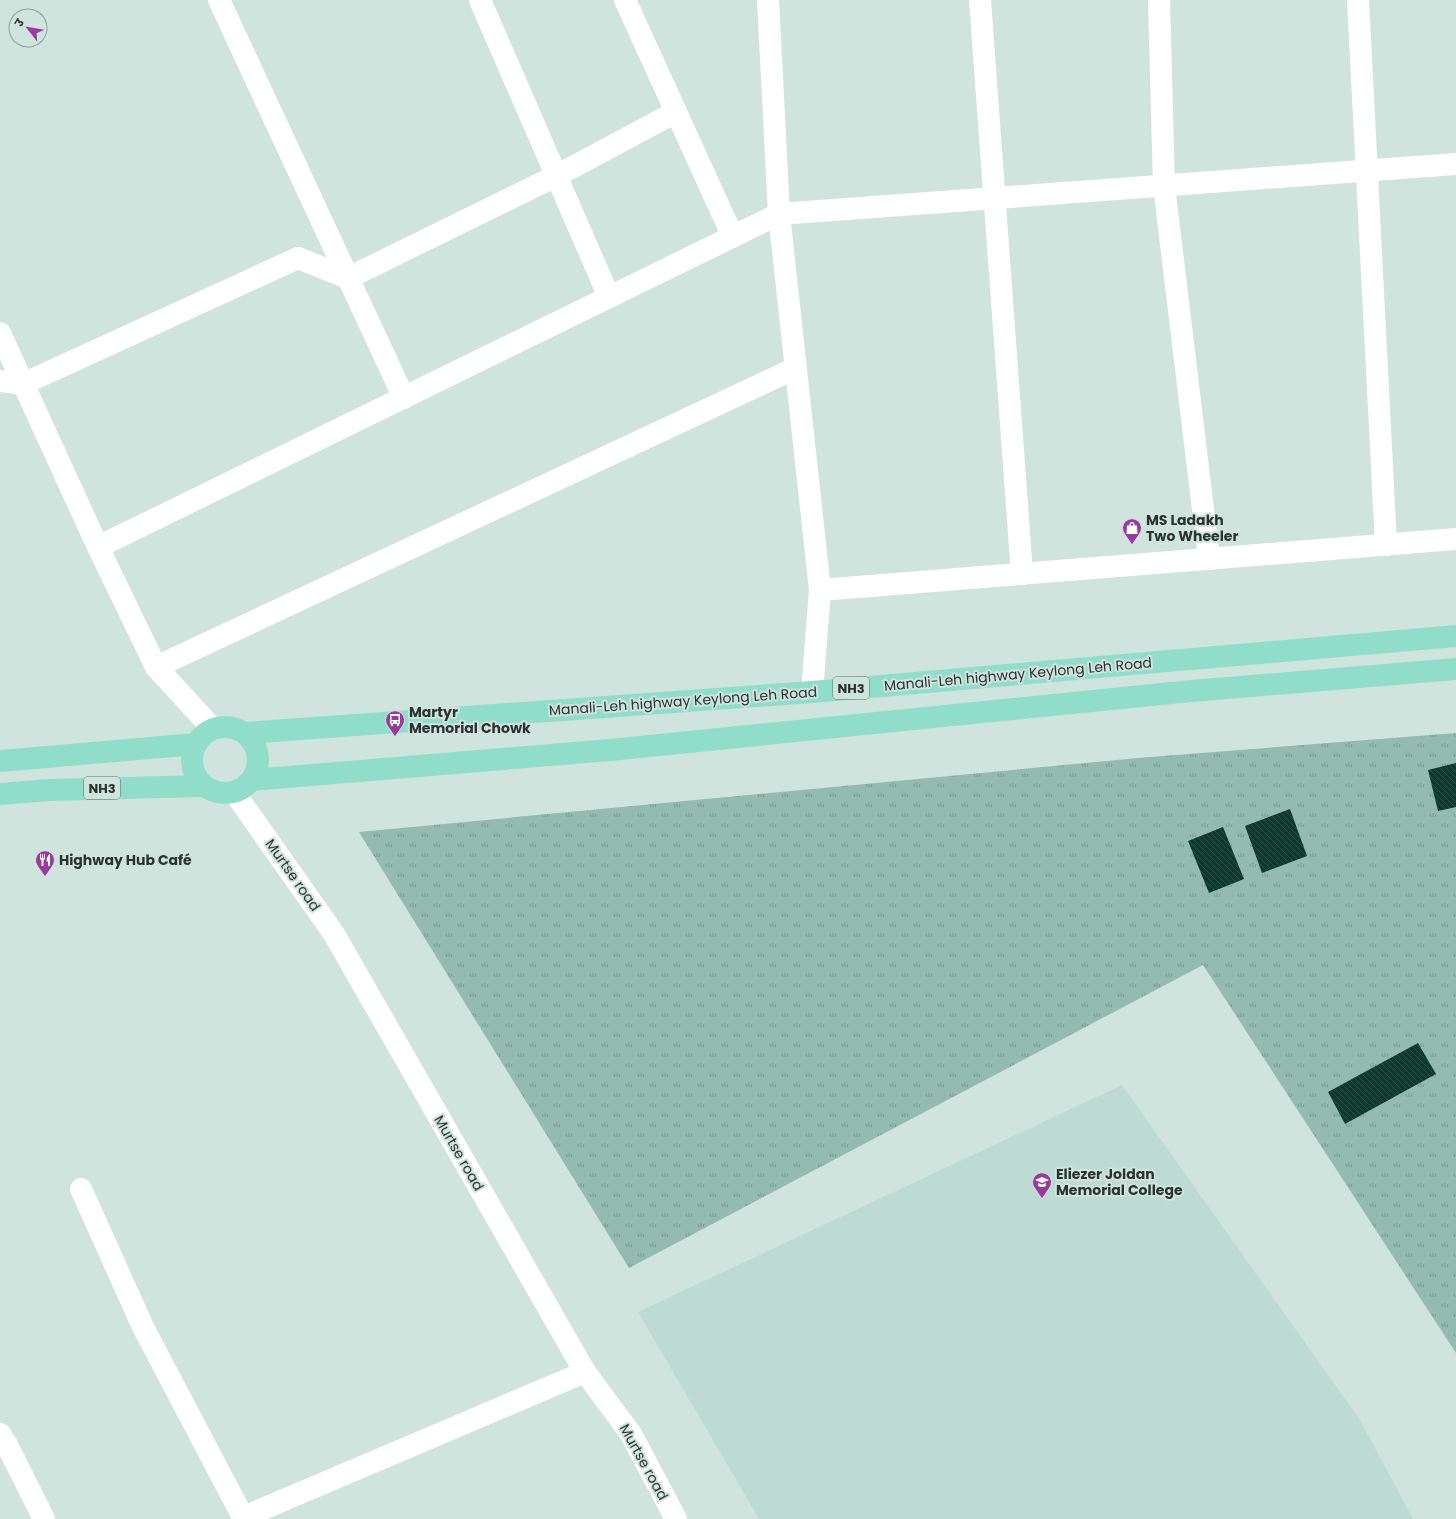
<svg xmlns="http://www.w3.org/2000/svg" width="1456" height="1519" font-family="Poppins,'Noto Sans Devanagari',sans-serif">
<style>
.built{fill:#bddbd2}
.grass{fill:url(#grass-tufts)}
.building{fill:url(#building-back-hatch)}
.lines{fill:none;stroke-linecap:round;stroke-linejoin:round}
.minor{stroke:#fff;stroke-width:22}
.trunk{stroke:#90deca;stroke-width:22}
.labels{text-anchor:middle;dominant-baseline:central;stroke-width:4;stroke-linejoin:round;paint-order:stroke}
.shield{fill:#d0e4de;stroke:#5c6865;stroke-width:1}
.shield-label{font-size:13px;font-weight:bold;fill:#2b3331}
.poi-label{font-size:14px;font-weight:bold;fill:#2b3331;stroke:#d0e4de;text-anchor:start}
.street-label{font-size:14px;fill:#2b3331;stroke:#d0e4de}
</style>
<defs>
<pattern id="grass-tufts" width="24" height="20" patternUnits="userSpaceOnUse"><rect width="24" height="20" fill="#93bbaf"/><path d="M3 7l-1-3M5 7V3M7 7l1-3M15 17l-1-3M17 17v-4M19 17l1-3" fill="none" stroke="#78998f"/></pattern>
<pattern id="building-back-hatch" width="6" height="6" patternUnits="userSpaceOnUse"><rect width="6" height="6" fill="#0d392f"/><path d="M-1 5l2 2M0 0l6 6M5-1l2 2" fill="none" stroke="#284e45"/></pattern>
</defs>
<rect width="100%" height="100%" fill="#d0e4de"/>
<path class="built" d="M1122,1085L1360,1420L1413,1519H759L638,1312Z"/>
<path class="grass" d="M1456,733V1353L1203,965L629,1268L359,832L1138,758Z"/>
<g class="building">
<path d="M1456,763V807L1438,811L1428,770Z"/>
<path d="M1290,809L1307,856L1262,873L1245,826Z"/>
<path d="M1223,827L1244,879L1209,893L1188,841Z"/>
<path d="M1418,1043L1436,1074L1345,1124L1328,1092Z"/>
</g>
<g class="lines">
<g class="minor">
<path d="M219,0L404,398"/>
<path d="M480,0L609,297"/>
<path d="M625,0L733,237"/>
<path d="M768,0L779,214L820,590L812,692"/>
<path d="M980,0L1022,574"/>
<path d="M1159,0L1164,186L1209,559"/>
<path d="M1358,0L1386,545"/>
<path d="M0,333L98,547L156,667L213,729"/>
<path d="M0,381L23,384L298,258L348,278L556,176L676,112"/>
<path d="M98,547L779,214L1456,164"/>
<path d="M820,590L1456,539"/>
<path d="M156,667L796,368"/>
<path d="M234,792L334,934L585,1372L631,1434L676,1519"/>
<path d="M81,1189L143,1327L244,1519"/>
<path d="M0,1434L7,1445L44,1519"/>
<path d="M244,1517L585,1372"/>
</g>
<g class="trunk">
<circle cx="225" cy="760" r="33"/>
<path d="M245,733L812,692L1456,636"/>
<path d="M0,761L196,744"/>
<path d="M252,780L610,750L1191,691L1456,669"/>
<path d="M0,794L50,790L203,786"/>
</g>
</g>
<defs>
<symbol id="shop-pin" viewBox="-11 -11 22 30"><path d="M0 17L-7.5 6A9.5 9.5 0 1 1 7.5 6Z" fill="#9b39a0" stroke="#d0e4de"/><path d="M-5-2.5h2.3a2.7 3.5 0 0 1 5.4 0H5L5.5 6h-11ZM-1.5-2.5h3a1.5 2.3 0 0 0-3 0Z" fill="#fff"/></symbol>
<symbol id="bus-pin" viewBox="-11 -11 22 30"><path d="M0 17L-7.5 6A9.5 9.5 0 1 1 7.5 6Z" fill="#9b39a0" stroke="#d0e4de"/><path d="M-5-6H5V4H4V6H2V4H-2V6H-4V4H-5ZM-3.5-4V0h7V-4ZM-3.5 1.2v1.5H-2V1.2ZM2 1.2v1.5H3.5V1.2Z" fill="#fff"/></symbol>
<symbol id="restaurant-pin" viewBox="-11 -11 22 30"><path d="M0 17L-7.5 6A9.5 9.5 0 1 1 7.5 6Z" fill="#9b39a0" stroke="#d0e4de"/><path d="M-5-6h1v4h1v-4h1v4h1v-4h1v5L-1.5 .5V6h-2V.5L-5-1ZM5-6V6H3V1.5H1.5Q1.5-4 5-6Z" fill="#fff"/></symbol>
<symbol id="university-pin" viewBox="-11 -11 22 30"><path d="M0 17L-7.5 6A9.5 9.5 0 1 1 7.5 6Z" fill="#9b39a0" stroke="#d0e4de"/><path d="M0-5L7-2L0 1L-7-2ZM-4 1L0 2.5L4 1V4Q0 6-4 4Z" fill="#fff"/></symbol>
</defs>
<g fill-rule="evenodd">
<use href="#shop-pin" x="1121" y="517" width="22" height="30"/>
<use href="#bus-pin" x="384" y="709" width="22" height="30"/>
<use href="#restaurant-pin" x="34" y="849" width="22" height="30"/>
<use href="#university-pin" x="1031" y="1171" width="22" height="30"/>
</g>
<g class="labels">
<g class="shield">
<rect x="833" y="677" width="36" height="22" rx="3"/>
<rect x="84" y="777" width="36" height="22" rx="3"/>
</g>
<g class="shield-label">
<text x="851" y="688">NH3</text>
<text x="102" y="788">NH3</text>
</g>
<g class="poi-label">
<text x="1146" y="520">MS Ladakh<tspan x="1146" dy="16">Two Wheeler</tspan></text>
<text x="409" y="712">Martyr<tspan x="409" dy="16">Memorial Chowk</tspan></text>
<text x="59" y="860">Highway Hub Café</text>
<text x="1056" y="1174">Eliezer Joldan<tspan x="1056" dy="16">Memorial College</tspan></text>
</g>
<g class="street-label">
<text transform="translate(1018 674) rotate(-5)">Manali-Leh highway Keylong Leh Road</text>
<text transform="translate(683 701) rotate(-4)">Manali-Leh highway Keylong Leh Road</text>
<text transform="translate(293 875) rotate(55)">Murtse road</text>
<text transform="translate(459 1153) rotate(60)">Murtse road</text>
<text transform="translate(644 1462) rotate(61)">Murtse road</text>
</g>
</g>
<g transform="translate(28 28) rotate(301)"><circle r="19" fill="#d0e4de" stroke="#8e9d99"/>
<path d="M0-3L7 15L0 10L-7 15Z" fill="#9b39a0"/>
<text y="-6" font-size="11" font-weight="bold" text-anchor="middle" fill="#2b3331">उ</text>
</g>
</svg>
